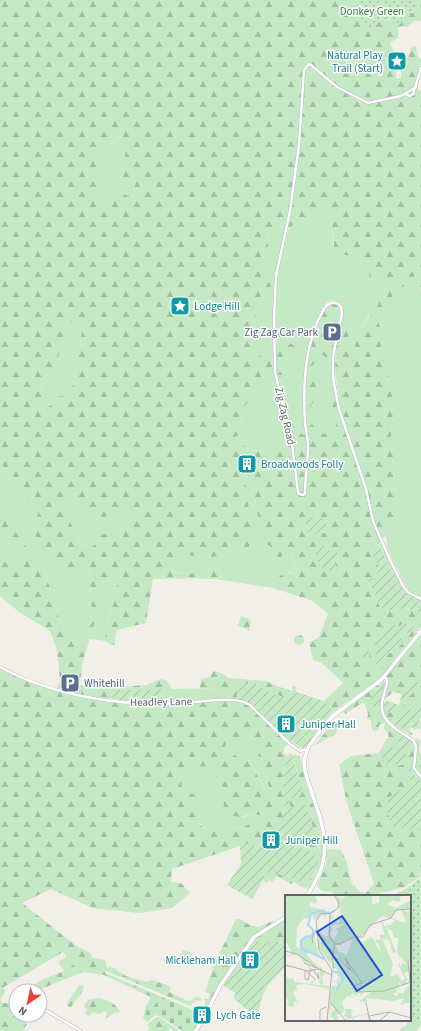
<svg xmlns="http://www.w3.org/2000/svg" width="421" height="1031" font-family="'Source Sans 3',sans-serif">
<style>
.grass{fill:#c5e8c5}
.forest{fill:url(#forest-firs);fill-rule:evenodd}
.cemetery{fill:url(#cemetery-stones)}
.park{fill:url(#park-dots)}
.garden{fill:url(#garden-furrows)}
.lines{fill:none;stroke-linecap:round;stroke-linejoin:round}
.street-casing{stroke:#b5b8bc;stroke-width:3.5}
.secondary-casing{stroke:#b6babf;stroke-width:4.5}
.street{stroke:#fff;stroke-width:2.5}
.secondary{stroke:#fff;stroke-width:3.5}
.labels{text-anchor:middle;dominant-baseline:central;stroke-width:3;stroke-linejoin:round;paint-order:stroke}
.park-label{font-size:11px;fill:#348238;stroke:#fff}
.culture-label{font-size:11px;fill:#0d838f;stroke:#fff;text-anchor:start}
.service-label{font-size:11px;fill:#4e5e75;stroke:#fff;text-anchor:end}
.street-label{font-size:11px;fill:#5f6368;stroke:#fff}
.inset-river{fill:none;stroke:#aadaff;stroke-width:2}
.inset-road{fill:none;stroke:#b3b3b1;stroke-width:1}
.view{fill:#1d4ed8;fill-opacity:0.15;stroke:#1d4ed8;stroke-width:2}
.inset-edge{fill:none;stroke:#5f6368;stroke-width:2}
</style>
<defs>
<pattern id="forest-firs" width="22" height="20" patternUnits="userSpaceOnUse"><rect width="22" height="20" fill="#c5e8c5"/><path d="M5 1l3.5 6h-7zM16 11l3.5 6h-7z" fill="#a3c0a4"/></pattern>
<pattern id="cemetery-stones" width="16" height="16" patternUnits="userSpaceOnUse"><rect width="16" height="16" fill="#c5e8c5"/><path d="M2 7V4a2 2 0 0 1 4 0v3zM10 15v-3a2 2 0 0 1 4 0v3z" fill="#a3c0a4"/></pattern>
<pattern id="park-dots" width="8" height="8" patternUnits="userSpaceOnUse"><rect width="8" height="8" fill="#c5e8c5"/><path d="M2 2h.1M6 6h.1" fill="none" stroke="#a3c0a4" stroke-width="1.8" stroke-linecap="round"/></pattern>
<pattern id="garden-furrows" width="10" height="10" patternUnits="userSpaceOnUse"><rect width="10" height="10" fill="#c5e8c5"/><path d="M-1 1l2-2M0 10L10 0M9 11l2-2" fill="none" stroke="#a3c0a4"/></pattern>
</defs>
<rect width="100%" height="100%" fill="#f1efe8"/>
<g class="grass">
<path d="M418,57L421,59V62L417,80L416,75L411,65L412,63L417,61Z"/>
<path d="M120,138L128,140L122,179L136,183L131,197L120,192L105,204L96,191L102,172L100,152Z"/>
<path d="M324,207L333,212L331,220L333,245L362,250L359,260L367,262L377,253L380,255L369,273L370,280L383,276L403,282L411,291L414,276L419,278L421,292V598L414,595L407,588L387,548L386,535L398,517L391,433L394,404L379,337L370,315L358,330L355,347L351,352H345L336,342L343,309L340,304C337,302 333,299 329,301C314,309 304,367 303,383C302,401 305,420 305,438L293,440L283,403L276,362V296L278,272L289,227L304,221Z"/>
<path d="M276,226L286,227L274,282L273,351L275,377L281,405L291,441L277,443L262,452L246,448L242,441L235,439V437L238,436C241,428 244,422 239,414L256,391L252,376L253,360L250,356L255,319L261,296L260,282L263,278V265L269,254L267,234Z"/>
<path d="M336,304L340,311L336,329L330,328L328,334L330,338L333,336L335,337C331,357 331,378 335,398L332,403L337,431L307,438L306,390L308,365L310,351L318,323Z"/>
<path d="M70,322L82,328L80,349L71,395L55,397L52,405L43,410L41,381L56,368L65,327Z"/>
<path d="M247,460L249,461L262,543L283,552H290L296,570L294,573L289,572L272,583L273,588L215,579L188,578L186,574L172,571L169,565L172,559L182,555L213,557L246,491L244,463Z"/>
<path d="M0,461L6,472L41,503L89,565L92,615L83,641L75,647L60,621L45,572L23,543L0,508Z"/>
<path d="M78,493L82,510L91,520L129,510L132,522L96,538L95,545L87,549C75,533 66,517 60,498Z"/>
<path d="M0,537L19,552L23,559L20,566L0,561Z"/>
<path d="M381,541L400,584V585L378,544Z"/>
<path d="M103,579H118C116,600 106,619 105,641L89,639L101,598Z"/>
<path d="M229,688V699L162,702L161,689Z"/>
<path d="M244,735L255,739H262L263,747L258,755L264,763L263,772L271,791H266L250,761L234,755L224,748L227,742H236Z"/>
<path d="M214,766L218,783L226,789L223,810L243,817L255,814L262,816L261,820C246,826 212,840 200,824C196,820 194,815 192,810L200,799L193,794L184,792C178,777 182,777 193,767Z"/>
<path d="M183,950L192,953L189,963L179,959Z"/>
<path d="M73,952L79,961L64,971L58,962Z"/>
</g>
<g class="forest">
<path d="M0,0H355L354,6L377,22L402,17L408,11L412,13L416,11L414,0H421V21H414L407,27L402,26L398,27V38L391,42L390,44C397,55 397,64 396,77L397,79L401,78V62L402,59L407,58L412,47L414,46L416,47L418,57L417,61L412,63L411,65C417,73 417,78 414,87L421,91V292L419,278L414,276L412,291L406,289L402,286L403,282L399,281L391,299L376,319L381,328L377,334L379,337L394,404L391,433L398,517L386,535L370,552L378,565L377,576L368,580L382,611L401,609L417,610L421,617V626L388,668L381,678L334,711L324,701L343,683L322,663L313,660L309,643L319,637L328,614L313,601L273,588L272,583C279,576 284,572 294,573L296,569L290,552H283L281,559L272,560L268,556L270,546L262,543L249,462L247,460L244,463L246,491L253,534L248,549L213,557L182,555L172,559L169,565L172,571C185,576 201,573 213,568L218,570L222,576L219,579L200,578L153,579L146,623L117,630L114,645H111L105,641C106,620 116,601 118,579H103L101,598L96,618L82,664L80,685L133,686L147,685L160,679L166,680L171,687V689L118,690L113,696L112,702L148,705L229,701L244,704L249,706L288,744C284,746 283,749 284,754H286L283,787L285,813L283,814L282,820L279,824L263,837L259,845L256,847L240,846L172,869L171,882L181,883L190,893L172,908L139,913L93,908L51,889L22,903L75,945L90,953L93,958L105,960L107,968L110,967L114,968L126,976L147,982L152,980L170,986L171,988L169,992L188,1001H191L195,997L201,998V1001L196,1000L192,1003L191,1006L106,971L105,973L162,997L149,1010H145V1008L151,997L104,975L83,972L41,989L37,987L23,991L44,979L64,971L79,961L73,952L67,956L63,952L4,987L5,992L1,998L2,1003H7L16,1001V1009L12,1015L27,1024L23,1031H0V667L29,681L65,693L69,686L73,685L75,679L69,677L62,690L57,688L60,681L57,650L50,631L19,612L0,596V561L20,566L23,559L19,552L0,537V508L23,543L45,572L60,621L75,647L83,641L92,615L89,565L73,572L55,564L33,532L41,503L31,507L6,472L0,461ZM119,138L127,140L122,179L136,183L131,197L120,192L111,191L105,204L96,191L102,172L100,152ZM324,207L332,212L331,220L335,254L353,256L357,249L361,250L359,260L362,263L367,262L377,253L380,255L369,273L370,280L383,277L381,284L383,293L376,310L358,330L355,347L351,352H345L344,344L336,342L335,371L339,397L335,398L332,403L337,430L323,434L315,430L310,419L307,418V438H306L305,435C298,433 294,430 292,422H288L293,440L277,443L262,452L246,448L242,441L235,439V437L238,436L239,433L244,431C242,425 242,420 239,414L256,391L252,376L253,360L250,356L255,319L261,296L260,282L264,278L263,265L269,254L267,234L276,226L289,227L304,221L311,222L318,218L319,212ZM70,322L82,328L80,349L71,395L55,397L52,405L43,409L41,381L56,368L65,327ZM77,493L82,510L91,520L128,511L132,522L95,538V545L87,549C75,533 66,517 61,498ZM319,515L328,526L325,533L320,531L314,534L305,524ZM324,546L328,551L337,557L335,562L334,571C325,565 318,563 316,552ZM406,616L409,617L406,624L409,626L414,625L410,631L401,636L398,648L393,649L392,652L384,656L383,665C373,652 381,638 390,626L389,623L397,628L402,624ZM244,735L255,739H262L263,747L258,755L264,763L263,772L271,791H266L262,785L250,761L234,755L224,748L227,742H236ZM214,766L218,783L226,789L223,809C240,825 246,810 262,816L261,820C246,826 213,839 200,825C197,821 195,815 192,810L200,804V799L193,794L184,791C178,777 183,776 193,767Z"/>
<path d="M267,280C272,285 272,288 271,294L266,295L263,294V281Z"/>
<path d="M329,304C344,303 340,314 338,324L332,328H330L328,330L329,337L332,338L333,347L332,370L326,364L325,357L321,354L318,355L316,363L312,366L308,365C311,345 315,320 329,304Z"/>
<path d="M340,326L349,328L353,332C349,339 345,337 338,336Z"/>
<path d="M275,329L280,330V340L282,339L295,346L294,351L283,364L285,369L282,375H277Z"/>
<path d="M415,332L421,336V341L417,344L420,348L418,353L415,349Z"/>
<path d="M263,354H270L273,362L274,369L261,380L255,379C250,367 252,360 263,354Z"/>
<path d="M307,372H314L315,374L312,377V380L317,382L319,388L316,391C318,402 318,398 311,405L312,412L309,415L306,413Z"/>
<path d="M280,376L283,378L285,381L286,406L291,416L287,419L278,377Z"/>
<path d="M241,616L251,620L249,630L238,626Z"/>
<path d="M421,634V704L389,720L385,714L383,709L395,707L398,710L405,706L406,698L412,694L411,685L398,692H393L386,698L384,697L388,681L387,676Z"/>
<circle cx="299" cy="640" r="5"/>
<path d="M213,671L221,673L229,678L266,681L274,685L276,688L290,692L287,699C277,694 263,691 256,684L238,686L237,699H229V688H200L201,679L210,677Z"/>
<path d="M377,684L379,686L372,694L373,696L371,700L377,708L380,707C381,718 390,727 398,733L397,736L399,743L396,749L384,748L383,744L389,736L384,728L385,724L383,723L379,725L378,729L375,732L372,730L371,720L367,719L368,714L365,704L362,703L345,714L342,710Z"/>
<path d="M334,721L338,724V730L334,736C326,737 322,743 315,745Z"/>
<path d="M410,723L413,725L408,730L413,734L411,735L399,729L402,726H408Z"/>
<path d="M416,739H419L421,741L419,749L421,754V781L414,774L411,767L408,768L412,784V829L421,831V876L405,887L381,893L376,896H333V892L322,891L317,886L326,864L327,849L341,850L346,860L352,884L361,892L365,893L374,884L346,800L339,765L351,756L378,753L389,766L394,762L398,766L403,764L407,751L413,746Z"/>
<path d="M290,754L300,756L306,784L318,818L322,842V862L309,889H307L293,882L291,884L277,876L272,882L263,875L266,872L273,874L276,873L304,883L311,880L317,867L315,855L309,853L308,849L298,848L296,845L298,839L302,838L306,841L309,834L300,805L295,808H291L289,802L290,798L300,796L301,785L295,762L293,761Z"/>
<path d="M236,919H239L250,925L259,927L272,921L274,922L275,921L276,923L253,936L249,940L230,969L222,979L206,1009L204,998L208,999L210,994L205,992L214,965Z"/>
<path d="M286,919V946L280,942L271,944L261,941L257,943L254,941C259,932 277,926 286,919Z"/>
<path d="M79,985H82L84,987L82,992L71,1007L67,1006V1004Z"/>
<path d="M410,989L421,1024L417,1031H400L401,1028L407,1025V1020H410Z"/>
<path d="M101,998L113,1003L120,1011L118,1013L115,1012L106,1019L107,1013L104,1011L99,1014L93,1012L89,1016L85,1014L87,1009L84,1007C85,999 93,998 101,998Z"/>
<path d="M156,1017H159L180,1031H174L170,1028L168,1031H147L150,1027L147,1025Z"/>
</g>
<path class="cemetery" d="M162,997L202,1014L203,1016L193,1031H183L159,1016L156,1015L147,1022L143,1018L145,1010H149Z"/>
<g class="park">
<path d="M355,0H414L416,11L415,13L408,11C402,14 402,18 401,24L396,25L390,19C381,20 377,22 372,29L361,24L362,16L358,13L357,9L354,6Z"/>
<path d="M421,878V1024L419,1027L410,1012V896H392L404,890Z"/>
</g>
<g class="garden">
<path d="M317,515H319L328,526V532L320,531L314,535H310L308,532L310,529L305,524L307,520Z"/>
<path d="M378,544L384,556L405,592L421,601V617L417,610L401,609L382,611L368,580L377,576L378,565L370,552Z"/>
<path d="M318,546H324C328,550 330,553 337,553V557L335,562L337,567L334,571L333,570L326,571C324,567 321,567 319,564C316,558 317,553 313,548Z"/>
<path d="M406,616L409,617L406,624L409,626L415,624L410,631L401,636V639L404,641C401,647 390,652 384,656L386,662L383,665V668L380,669L376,667V662L378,659C376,649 370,642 383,637L384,632L382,629L383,626L388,628L389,622L393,623L397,628L402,624Z"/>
<path d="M363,650L369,652L370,659L367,661L361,656L360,652Z"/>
<path d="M384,679C388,687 380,698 380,707L374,708C369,704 372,697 372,692L377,689Z"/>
<path d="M413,679L419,682C417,689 412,694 406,698L405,706L398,710L395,707L391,713L387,712L386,710L383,709V703L387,701L399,705L402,694L393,692C401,692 410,686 413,679Z"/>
<path d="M245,683L256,684C263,691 277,694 287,699L289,692L276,688L274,685L292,691L293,686L296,687V692L324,701L334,711L324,721L307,746L303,748C287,744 263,715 251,704L246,701L237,699L238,685L244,686Z"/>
<path d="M161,689L162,702L144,703L112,700L113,696L117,690Z"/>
<path d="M421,704V717L419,721L421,723V728L419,730L417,728L415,730L412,727L409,730L412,733L408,730L413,725L412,723H410L404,729L402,727L399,729L389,720Z"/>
<path d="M398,733L412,740L413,745L407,751L403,764L397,766L394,762L389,766L378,753L384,746V748L389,746L396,749L399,743L397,736Z"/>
<path d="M286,754L288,756L290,754L293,757L301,785L302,793L300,796L290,798L289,802L291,808H295L300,805L305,804L311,818L313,829L309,834L312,839L309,842L302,838L298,839L297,845L298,848L308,849L310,853L315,855L319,858L317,867L311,880L304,883L278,874H270L266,872L263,875L269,880L267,883L263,880L252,899L227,885L241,864L240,846L250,843L252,846C255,847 256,847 258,846C261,844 261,840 263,837C270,828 281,826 283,814L285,813L283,787Z"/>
<path d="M411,767L414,774L421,781V831L393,826L386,810L388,798L398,791L411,784L408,768Z"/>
<path d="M254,941L257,942C264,940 267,945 276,941L286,946V966L269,984L262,997L256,1022L254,1015L234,999L235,993L223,985Z"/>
</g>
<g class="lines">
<defs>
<g id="street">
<path d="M416,87L401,96L368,103L337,87L311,65L309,64L304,70L299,145L290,211L276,276L274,318L275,372L292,444L298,492L299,494L303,495L305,493C305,478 308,462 308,447C308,439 306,431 305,423C303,385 304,343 324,309C329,300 342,300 342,313L333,356V377L336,394L339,409L366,489L373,521L389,558L403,586L409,593L421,599"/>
<path d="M405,94L410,96L413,94L421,68"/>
<path d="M0,667C10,672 20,677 30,681C80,700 131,706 184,703C201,702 236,695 250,705L290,744L300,751L308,749"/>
<path d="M384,676L387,680V683L382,702V710L384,716L388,722L397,730L414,741L416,747L414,768L421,777"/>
<path d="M40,1007L81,1031"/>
</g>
<g id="secondary">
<path d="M307,896C313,885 321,874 323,862C330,831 313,801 305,771L304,761L308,747L327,722L333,716L381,680L421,631"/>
<path d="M195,1031L202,1022L220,986L254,937L286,917"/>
</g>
</defs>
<use href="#street" class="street-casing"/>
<use href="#secondary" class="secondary-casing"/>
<use href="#street" class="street"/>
<use href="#secondary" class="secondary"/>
</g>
<defs>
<symbol id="sight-square" viewBox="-11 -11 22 22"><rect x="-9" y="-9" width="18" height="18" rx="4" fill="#0f9aa8" stroke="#fff"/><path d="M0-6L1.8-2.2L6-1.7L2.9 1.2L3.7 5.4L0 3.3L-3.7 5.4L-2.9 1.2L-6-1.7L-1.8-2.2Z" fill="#fff"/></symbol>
<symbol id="parking-square" viewBox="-11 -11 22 22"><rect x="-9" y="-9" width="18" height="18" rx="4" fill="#5c6f8a" stroke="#fff"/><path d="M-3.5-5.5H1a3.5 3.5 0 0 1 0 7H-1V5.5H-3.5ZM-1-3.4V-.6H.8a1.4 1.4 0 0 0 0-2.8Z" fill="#fff"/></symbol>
<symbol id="building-square" viewBox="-11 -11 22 22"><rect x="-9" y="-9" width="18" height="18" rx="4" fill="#0f9aa8" stroke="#fff"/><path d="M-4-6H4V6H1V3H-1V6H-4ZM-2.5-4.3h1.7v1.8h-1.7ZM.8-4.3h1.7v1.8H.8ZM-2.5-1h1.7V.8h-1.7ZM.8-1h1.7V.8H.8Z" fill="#fff"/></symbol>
</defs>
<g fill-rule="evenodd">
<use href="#sight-square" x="386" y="50" width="22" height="22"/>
<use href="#sight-square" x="169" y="295" width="22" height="22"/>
<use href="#parking-square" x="321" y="321" width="22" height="22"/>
<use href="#building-square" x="236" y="453" width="22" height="22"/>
<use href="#parking-square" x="59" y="672" width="22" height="22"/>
<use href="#building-square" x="275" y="713" width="22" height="22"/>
<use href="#building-square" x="260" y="829" width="22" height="22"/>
<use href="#building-square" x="239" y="949" width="22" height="22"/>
<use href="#building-square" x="191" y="1004" width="22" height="22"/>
</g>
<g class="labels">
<g class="park-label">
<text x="372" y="11">Donkey Green</text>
</g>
<g class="culture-label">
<text x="383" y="55" text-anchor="end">Natural Play<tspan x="383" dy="13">Trail (Start)</tspan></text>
<text x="194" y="306">Lodge Hill</text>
<text x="261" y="464">Broadwoods Folly</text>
<text x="300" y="724">Juniper Hall</text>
<text x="285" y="840">Juniper Hill</text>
<text x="236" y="960" text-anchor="end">Mickleham Hall</text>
<text x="216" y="1015">Lych Gate</text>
</g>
<g class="service-label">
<text x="318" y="332">Zig Zag Car Park</text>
<text x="84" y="683" text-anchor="start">Whitehill</text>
</g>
<g class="street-label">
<text transform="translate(285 416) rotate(77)">Zig Zag Road</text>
<text transform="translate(161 702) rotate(-1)">Headley Lane</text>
</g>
</g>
<g transform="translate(285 895)">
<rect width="126" height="126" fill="#f1efe8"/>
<path d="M126,18V63L111,33L122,27ZM51,62L63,76L61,68L66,64L72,77L70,81L62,80L51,72L48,63Z" fill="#c5e8c5"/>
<path d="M2,0H30L32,6L30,9L25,7V12L41,15L42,20L46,19L49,23L44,25L46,20H41V23L39,20L35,21L33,27H38L33,28V37L40,41L48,40L45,42L48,46L53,37L51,34L60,29L47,30V36L44,40L43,35L46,34L43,33L49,27H54L58,18L54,16L57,11L54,14L51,0L56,4L63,0H87V9L94,8V0H116L114,7L108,5L102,9L111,13L126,5L125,14H117L122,17L126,14V25L123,27L126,29L122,27L119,31L126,37V67L123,66L125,75L119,79L124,86L121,85L122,89L118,91L114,87L115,94L111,93L112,97L107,99L112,101L115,97L117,99L125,89L126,101L124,104L126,107L115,110L119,103L108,106L83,103V101L81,108L62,101L57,107L59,114H65L70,118L66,116L67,122L83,118L87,126H84L82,119L83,121L81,119L71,122L68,124L70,126H67L68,124L67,123L53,126L63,123L59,120L61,118V117L60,118L58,119L61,116L62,117L59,114L58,117L51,120L54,123L50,126L43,117V125V116L47,120L46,117L51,114L47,111V105L46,116L44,114L46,91L53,90L52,88L49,86V85L52,87V84L54,88L53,81L56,84L54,92L57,86L50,76L47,82L48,75L53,77L51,73H47V64L45,68L34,54L33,24L34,21L39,18L34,19L30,25L27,18L23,24L19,23L12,32L11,52L15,54V46L19,42L16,53L24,57L21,60L32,70L33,74L29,76L27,74L28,76H25L22,71L31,75L32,71L25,67L19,68L17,64L18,72L16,63L12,60L0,61L7,59L0,43V6H3L0,2ZM116,14L121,27L120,28L106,23L111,15ZM97,21L110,25L106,30L99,31V34L98,28L96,26V27L100,40H94L96,44L90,45L94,51L96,58L87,42L78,47L67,43L80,40L84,31L88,32L87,30ZM101,32L107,36L109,43H113L112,58L122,70L117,68L116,74L115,68L113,69L120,84L116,86L113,79L105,82L108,69L97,43L104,45L108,59L111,57ZM63,44L60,47L65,44L68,51L65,47V53L62,56L65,55L61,60L54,57L50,50H58L56,49ZM51,60L63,76L61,80L51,71L47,63ZM75,93L77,96L74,97L76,101L79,97L88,96L76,105L65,103L67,98L71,101ZM34,72H36L40,80H37L38,90L44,91V94L21,89L11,90L12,95L8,97L14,109L12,110L13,106H10L8,112L1,110L4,108L0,99V80L4,84L8,83L10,87L26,89L27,86L30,85L27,89L37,91L33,86L36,85Z" fill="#c5e8c5" fill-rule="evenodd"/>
<path d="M29,37L33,59L34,57L37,63L16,52L17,44L27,41Z" fill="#c5e8c5"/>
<path class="inset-river" d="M39,64L16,53V46L20,42L28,40V35L23,30L26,19L33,16L45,18L50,15M47,76L55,78L58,85L51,96"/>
<path class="inset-road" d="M45,18L44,40L50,49L47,64L49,74M28,48L27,43L31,35M36,48L48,56M50,49H55L69,42H78L85,30L106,23L111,15L126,14M0,56L12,59L34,74M48,62L55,65L66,76M123,65L125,87M19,68L32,73M0,70L23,76L34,74L46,80M20,75V84L23,85L25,76M21,76L31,85M29,76L34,84L33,78M66,76L60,63L77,88L69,91L71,97L99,96M99,96L126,87M45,107L61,126M81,108L85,126M84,121L104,117M35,125V115L41,112M42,126L47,75L34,55L31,26L35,19L47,18L53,13L54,8L49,0M94,126L105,117L126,123"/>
<path class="view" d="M57,21L97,80L72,96L32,37Z"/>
<rect width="126" height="126" class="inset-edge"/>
</g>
<g transform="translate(28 1003) rotate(214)"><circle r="19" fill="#ffffff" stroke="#bfc1c3"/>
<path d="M0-3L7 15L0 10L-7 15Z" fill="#ea4335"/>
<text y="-6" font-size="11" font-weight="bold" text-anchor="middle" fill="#5f6368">N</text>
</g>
</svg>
